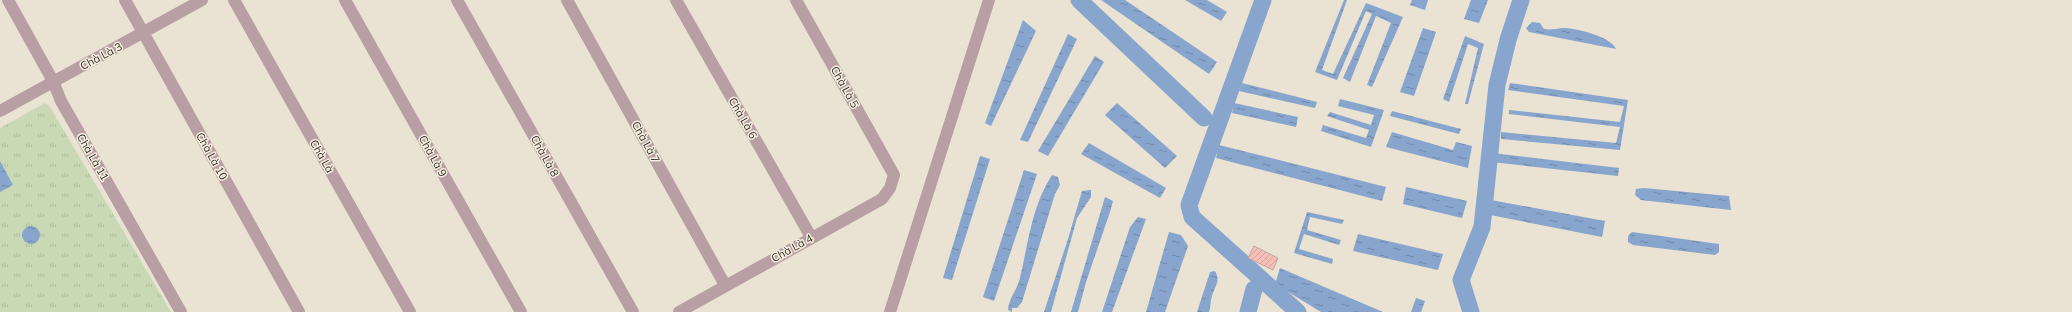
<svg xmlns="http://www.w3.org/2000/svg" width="2072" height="312" font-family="Mulish,sans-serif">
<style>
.park{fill:url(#park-tufts)}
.water{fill:url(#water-ripples)}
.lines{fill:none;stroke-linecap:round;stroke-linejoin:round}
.canal{stroke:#88a6cd;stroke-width:17}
.building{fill:url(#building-hatch);stroke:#baa7a4}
.street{stroke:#b89fa4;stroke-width:12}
.labels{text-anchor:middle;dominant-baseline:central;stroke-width:3;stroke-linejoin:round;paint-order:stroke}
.street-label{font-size:11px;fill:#33302a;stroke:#f7efdf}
</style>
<defs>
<pattern id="park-tufts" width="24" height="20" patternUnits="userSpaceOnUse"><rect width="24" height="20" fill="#c9d9b5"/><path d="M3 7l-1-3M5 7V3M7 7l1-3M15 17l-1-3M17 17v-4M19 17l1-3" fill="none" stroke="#adbb9c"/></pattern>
<pattern id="water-ripples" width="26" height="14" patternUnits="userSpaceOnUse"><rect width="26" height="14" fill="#88a6cd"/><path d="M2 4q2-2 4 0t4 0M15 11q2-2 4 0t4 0" fill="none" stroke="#7088a7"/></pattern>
<pattern id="building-hatch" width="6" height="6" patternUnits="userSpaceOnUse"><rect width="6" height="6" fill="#f8bfb8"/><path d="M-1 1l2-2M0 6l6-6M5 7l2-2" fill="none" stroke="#d5a49e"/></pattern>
</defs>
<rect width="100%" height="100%" fill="#eae2d2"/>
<path class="park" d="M45,103L50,107L171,312H0V128Z"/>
<g class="water">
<path d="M1101,0H1125L1217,62L1209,74Z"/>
<path d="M1185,0H1207L1227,12L1221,21Z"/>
<path d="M1344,0H1347L1322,70L1333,74L1366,3L1403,17L1372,87L1367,85L1391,23L1376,16L1350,82L1343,78L1372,14L1366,11L1337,80L1315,72Z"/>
<path d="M1412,0H1428L1425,10L1410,5Z"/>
<path d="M1471,0H1488L1479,23L1464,19Z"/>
<path d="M1023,20L1036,31L991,126L985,123Z"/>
<path d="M1532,22L1540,23L1544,29C1550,30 1556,29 1562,28C1576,28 1610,36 1616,49L1529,32L1526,28Z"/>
<path d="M1423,28L1436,32L1414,96L1400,92Z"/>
<path d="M1068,34L1077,39L1028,142L1020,140Z"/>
<path d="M1465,36L1484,44L1468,104H1465L1478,48L1468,44L1449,102L1443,99Z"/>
<path d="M1095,56L1104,62L1048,156L1038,151Z"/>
<path d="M1242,83L1317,102L1315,108L1239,91Z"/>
<path d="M1510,83L1628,100L1620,150L1501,139V132L1616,143L1620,127L1509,114V110L1620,122L1624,106L1508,90Z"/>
<path d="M1340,99L1384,110L1371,147L1321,131L1323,125L1366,138L1369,130L1327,116L1330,112L1371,125L1374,115L1338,106Z"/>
<path d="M1117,103L1177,156L1165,168L1105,115Z"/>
<path d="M1234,103L1298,117L1296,127L1232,113Z"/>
<path d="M1392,111L1461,129L1459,134L1390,116Z"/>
<path d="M1392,132L1453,150L1456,142L1472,146L1468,168L1386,147Z"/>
<path d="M1089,143L1166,188L1160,198L1081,154Z"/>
<path d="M1219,145L1386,187L1382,201L1216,158Z"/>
<path d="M1493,153L1619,168L1618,176L1491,162Z"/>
<path d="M980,156L990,159L952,280L943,278Z"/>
<path d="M0,161L13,185L0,192Z"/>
<path d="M1024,170L1037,174L994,301L983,297Z"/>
<path d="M1052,175L1058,177L1060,185L1055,194L1022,302L1017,308H1012V312L1008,310C1009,298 1017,290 1020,278C1028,244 1032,205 1052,175Z"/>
<path d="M1406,187L1467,201L1462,218L1403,204Z"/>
<path d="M1644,188L1729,196L1731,210L1641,200L1635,195L1636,189Z"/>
<path d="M1091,190V197L1077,218L1051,312H1044L1068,239L1082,191Z"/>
<path d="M1105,197L1113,201L1110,212L1086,282L1078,312H1071Z"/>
<path d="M1491,200L1605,221L1602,237L1490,215Z"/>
<path d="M1307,212L1344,220L1342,224L1310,217L1307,230L1341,240L1339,245L1304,234L1299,249L1333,259L1332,264L1294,253Z"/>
<path d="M1138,217L1146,219L1112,312H1102L1130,227Z"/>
<circle cx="31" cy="235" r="9"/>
<path d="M1169,232L1181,235L1188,246L1165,312H1146Z"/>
<path d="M1632,232L1719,244V252L1715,255L1633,245L1628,242V236Z"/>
<path d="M1358,234L1443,254L1438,270L1353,251Z"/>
<path d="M1280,268L1383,312H1321L1275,284Z"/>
<path d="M1215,271C1221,281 1215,286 1212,296C1210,301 1211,307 1209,312H1197L1210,272Z"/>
<path d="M1416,298L1425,301L1421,312H1411Z"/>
</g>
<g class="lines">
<g class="canal">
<path d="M1079,0L1204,118"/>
<path d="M1263,0L1189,205L1192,217L1298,312"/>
<path d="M1248,312L1254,289"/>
<path d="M1471,312L1461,280L1482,227L1497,85L1508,40L1521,0"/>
</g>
</g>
<path class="building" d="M1254,246L1278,258L1273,270L1248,258Z"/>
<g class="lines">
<g class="street">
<path d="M8,0L53,81L61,101L181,312"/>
<path d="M125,0L299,312"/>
<path d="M234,0L410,312"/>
<path d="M345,0L521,312"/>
<path d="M457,0L633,312"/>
<path d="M567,0L725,285"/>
<path d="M676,0L811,237"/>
<path d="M0,111L202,0"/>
<path d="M679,312L882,199L890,188L894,175L796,0"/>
<path d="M890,312L989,0"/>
</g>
</g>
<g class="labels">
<g class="street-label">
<text transform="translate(101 56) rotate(-28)">Chà Là 3</text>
<text transform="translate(845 87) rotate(61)">Chà Là 5</text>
<text transform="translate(743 118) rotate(60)">Chà Là 6</text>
<text transform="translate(646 142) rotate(61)">Chà Là 7</text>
<text transform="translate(212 156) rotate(61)">Chà Là 10</text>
<text transform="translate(322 156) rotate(60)">Chà Là</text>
<text transform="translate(433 156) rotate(61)">Chà Là 9</text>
<text transform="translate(545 156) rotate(61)">Chà Là 8</text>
<text transform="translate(93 157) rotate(60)">Chà Là 11</text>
<text transform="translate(792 248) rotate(-29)">Chà Là 4</text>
</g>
</g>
</svg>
